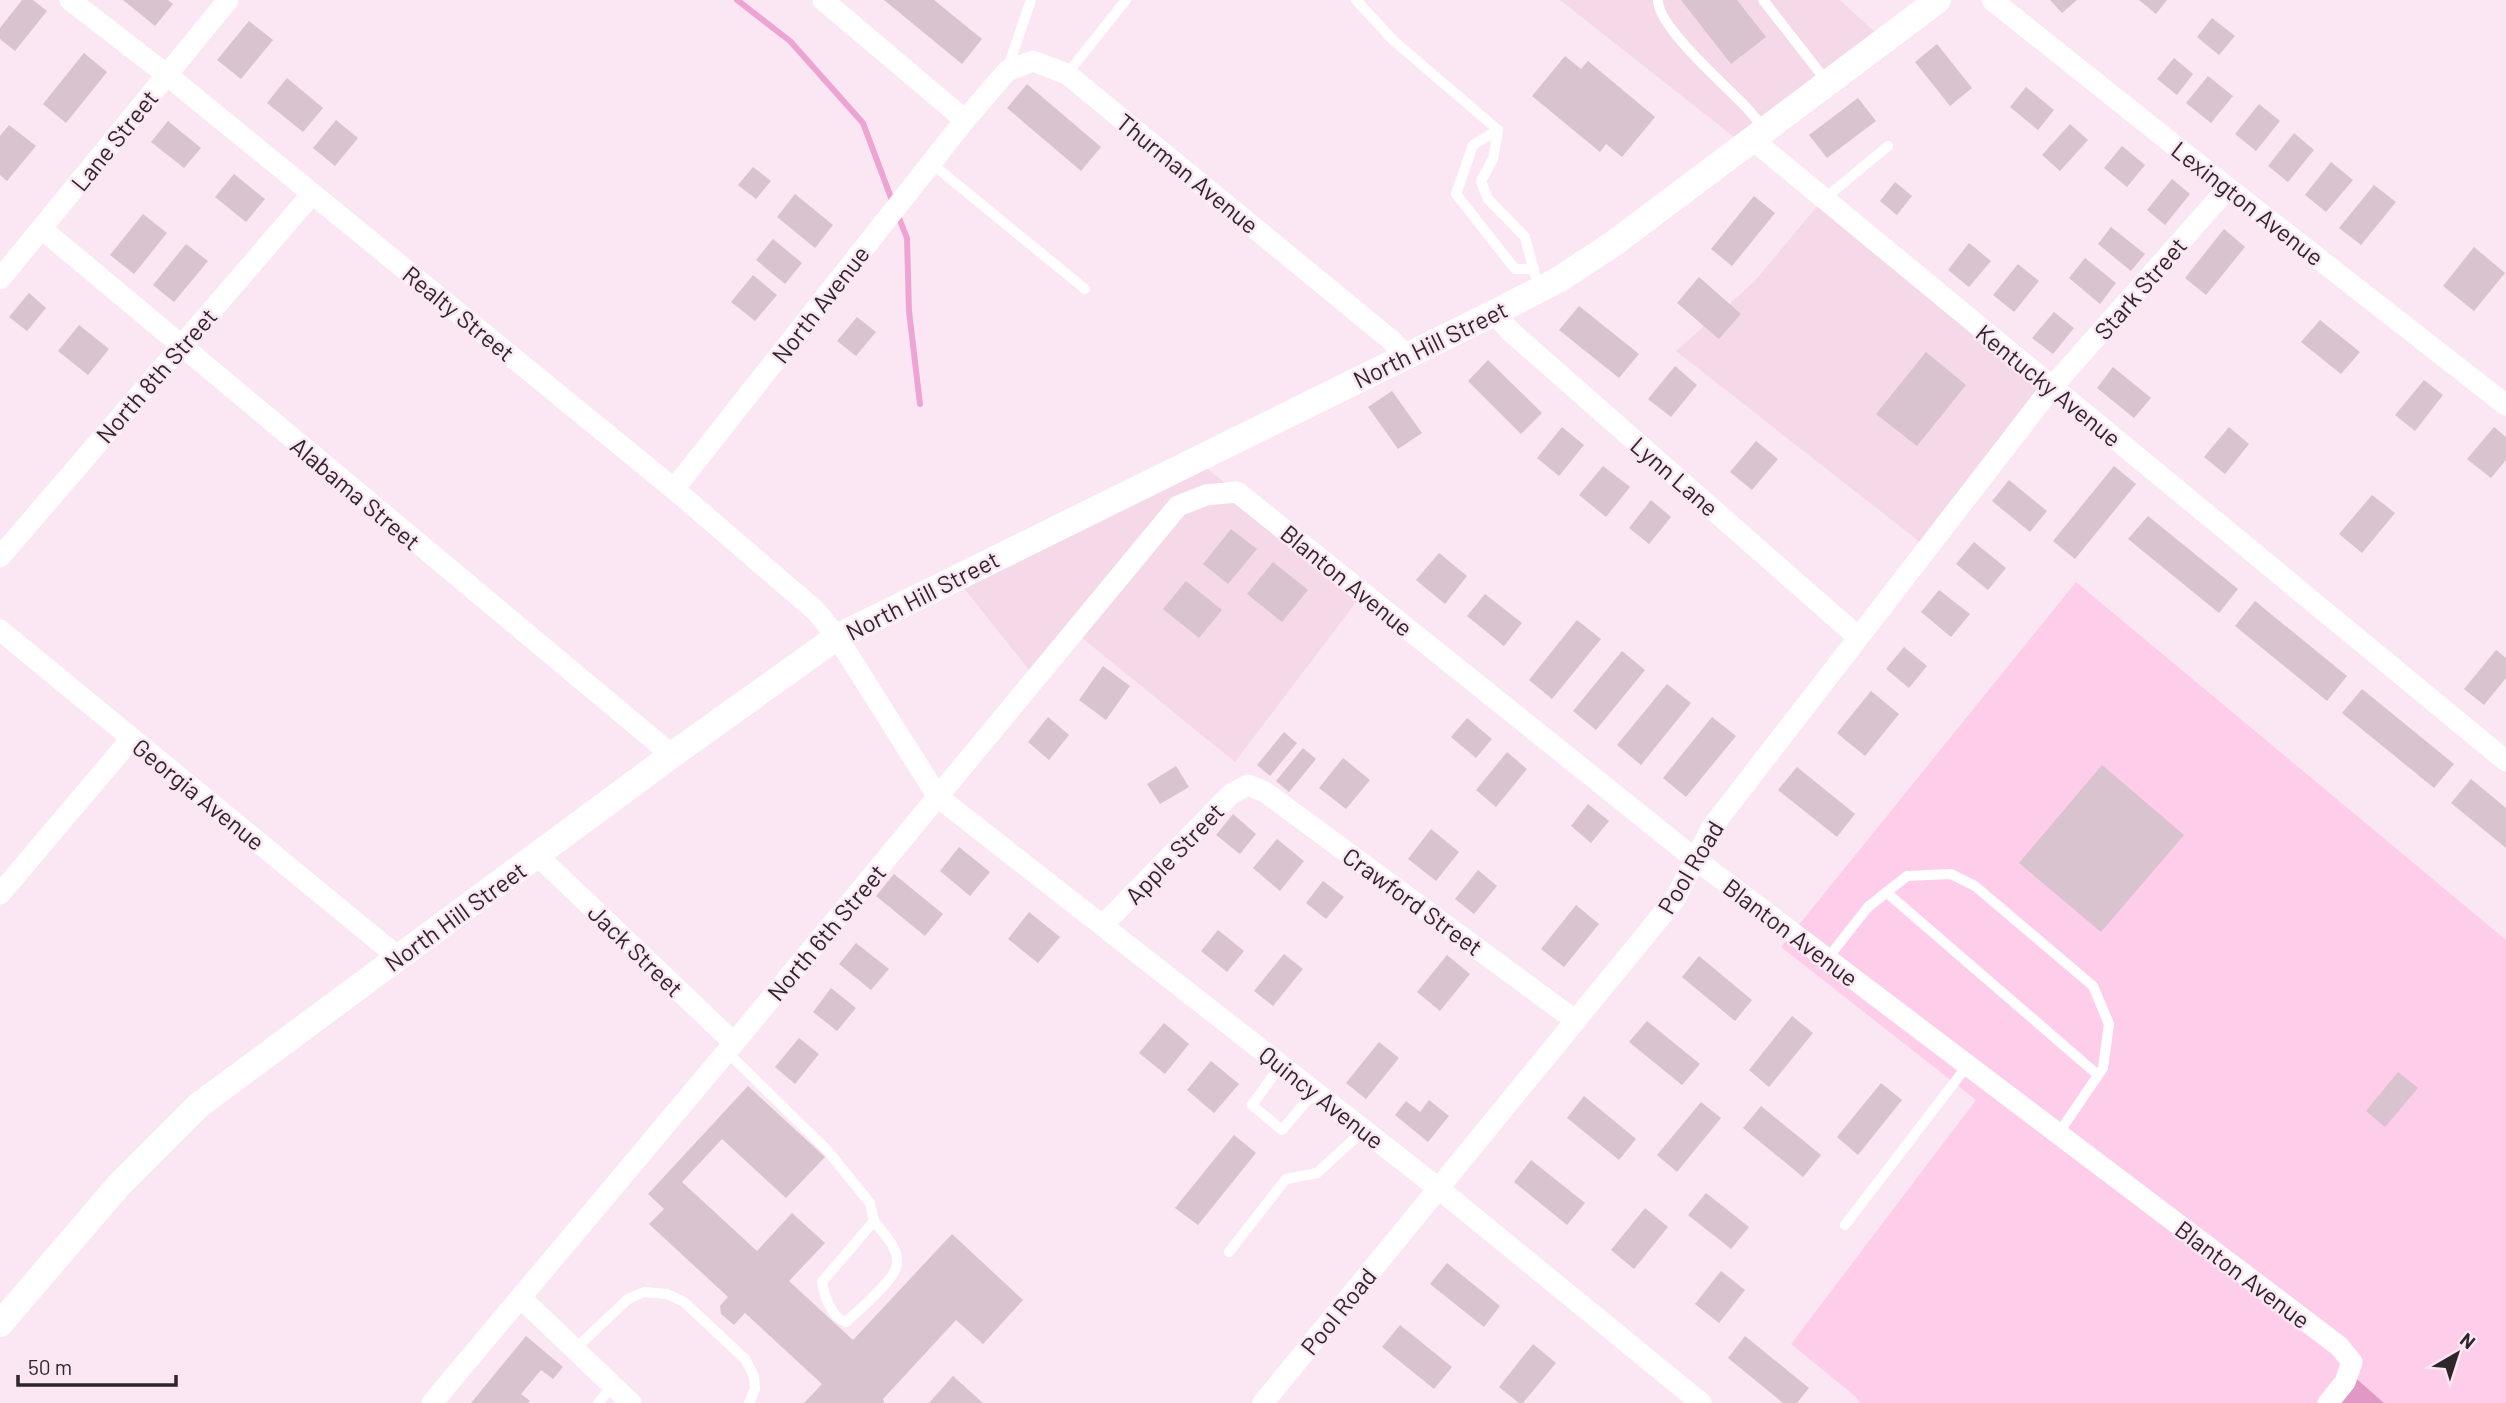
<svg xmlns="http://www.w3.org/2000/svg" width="2506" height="1403" font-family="Barlow,sans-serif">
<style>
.built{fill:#f5d9e9}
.green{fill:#fdcdea}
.forest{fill:#e198c6}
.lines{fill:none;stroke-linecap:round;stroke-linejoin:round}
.stream{stroke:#eea4d2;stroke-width:6}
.building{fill:#d8c3cf}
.service{stroke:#fff;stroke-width:10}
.minor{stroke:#fff;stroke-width:21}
.tertiary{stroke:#fff;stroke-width:26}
.labels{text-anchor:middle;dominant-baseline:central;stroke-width:5;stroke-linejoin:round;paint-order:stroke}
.street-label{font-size:24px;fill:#2e262b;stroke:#fbe7f3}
</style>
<rect width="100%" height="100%" fill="#fbe7f3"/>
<g class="built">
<path d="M1560,0H1840L1890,46L1753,152Z"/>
<path d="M1819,204L2056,390L1930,550L1676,351L1754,282Z"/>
<path d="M1205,467L1363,593L1235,762L1076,633L1037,680L959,582Z"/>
</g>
<path class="green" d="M2076,582L2506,940V1403H2384L2350,1373L2326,1403H1860L1856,1397L1791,1344L1976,1100L1781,947Z"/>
<path class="forest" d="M2350,1373L2384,1403H2326Z"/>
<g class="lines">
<g class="stream">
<path d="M737,0L790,41L863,123L893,203"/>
<path d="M897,213L907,238L909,311L920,404"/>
</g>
</g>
<g class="building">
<path d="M22,0H33L47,11L15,51L0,39V28Z"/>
<path d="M123,0H168L173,4L155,26Z"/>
<path d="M884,0H934L982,39L962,64Z"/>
<path d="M1681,0H1737L1766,37L1731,64Z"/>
<path d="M2050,0H2077L2062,13Z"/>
<path d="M2139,0H2167L2156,14Z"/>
<path d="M2212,18L2235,36L2219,55L2197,37Z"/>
<path d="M249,21L273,40L241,79L217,60Z"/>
<path d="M1937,44L1972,88L1950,106L1915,62Z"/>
<path d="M84,53L107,72L66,123L43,104Z"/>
<path d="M1565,56L1581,69L1588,61L1655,117L1622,157L1606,144L1600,152L1532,96Z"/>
<path d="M2174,58L2193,74L2177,95L2157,79Z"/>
<path d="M2208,76L2233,96L2211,123L2186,103Z"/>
<path d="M287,78L323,108L303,132L267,103Z"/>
<path d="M1027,84L1101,147L1081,171L1007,108Z"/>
<path d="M2026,87L2054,110L2038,130L2010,107Z"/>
<path d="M1858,98L1876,121L1827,158L1809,135Z"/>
<path d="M2259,104L2280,121L2256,151L2235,134Z"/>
<path d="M336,120L358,138L335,166L313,148Z"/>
<path d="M168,121L201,148L184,168L151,142Z"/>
<path d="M2070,124L2088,140L2060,171L2042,155Z"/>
<path d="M9,125L36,146L7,181L0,175V136Z"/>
<path d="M2294,133L2314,150L2288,182L2268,166Z"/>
<path d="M2122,146L2145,165L2127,187L2104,168Z"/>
<path d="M2331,162L2353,180L2326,212L2305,195Z"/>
<path d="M753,167L771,181L756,199L738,185Z"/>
<path d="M234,174L265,199L246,222L215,197Z"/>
<path d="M2172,179L2190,194L2165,225L2147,210Z"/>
<path d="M1895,182L1912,196L1897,215L1880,201Z"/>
<path d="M2374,185L2396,202L2361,245L2339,228Z"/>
<path d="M795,194L833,225L815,248L777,217Z"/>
<path d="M1754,196L1775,213L1732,266L1711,249Z"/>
<path d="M143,214L167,233L134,274L110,255Z"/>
<path d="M2111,227L2145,254L2131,271L2098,244Z"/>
<path d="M2224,229L2245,247L2206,295L2185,278Z"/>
<path d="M773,239L802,263L785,284L756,260Z"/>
<path d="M1969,243L1991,261L1969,287L1948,270Z"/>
<path d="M186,244L208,261L174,302L153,285Z"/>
<path d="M2474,247L2505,273L2474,311L2443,286Z"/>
<path d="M2085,258L2116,283L2100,304L2069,278Z"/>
<path d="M2018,264L2039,281L2014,312L1993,295Z"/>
<path d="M753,275L777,295L755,321L731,302Z"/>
<path d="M1699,277L1741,314L1719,339L1677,303Z"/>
<path d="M29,293L46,308L27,331L9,317Z"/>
<path d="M1579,306L1639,354L1619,378L1559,330Z"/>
<path d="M2054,312L2074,328L2053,354L2032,338Z"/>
<path d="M857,317L876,332L856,356L837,341Z"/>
<path d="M2320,320L2360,352L2341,374L2301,342Z"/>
<path d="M79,325L109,349L88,375L58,351Z"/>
<path d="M1926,352L1966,385L1917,446L1876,414Z"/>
<path d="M1488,360L1542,413L1521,434L1468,381Z"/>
<path d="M1675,366L1697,385L1671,417L1648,399Z"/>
<path d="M2113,367L2151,398L2134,418L2097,388Z"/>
<path d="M2424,380L2443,395L2415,431L2395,415Z"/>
<path d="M1392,391L1422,433L1398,449L1368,407Z"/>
<path d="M1562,427L1584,445L1559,476L1537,458Z"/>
<path d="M2229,427L2249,444L2225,474L2204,457Z"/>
<path d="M2494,427L2506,437V460L2491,478L2467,459Z"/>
<path d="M1756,441L1778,459L1752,490L1730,472Z"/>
<path d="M1603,466L1630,487L1606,517L1579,495Z"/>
<path d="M2114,466L2136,484L2075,559L2053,541Z"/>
<path d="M2009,480L2047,511L2030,532L1992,501Z"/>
<path d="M2372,495L2395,513L2362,553L2339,534Z"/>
<path d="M1651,500L1671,517L1649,544L1629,528Z"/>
<path d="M2148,516L2238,589L2219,613L2128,539Z"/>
<path d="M1231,529L1257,549L1228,584L1203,564Z"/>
<path d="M1974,542L2006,568L1988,590L1956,564Z"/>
<path d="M1439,553L1467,576L1445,604L1416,580Z"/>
<path d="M1273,562L1308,590L1282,622L1247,594Z"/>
<path d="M1186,581L1222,610L1199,638L1163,609Z"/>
<path d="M1939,590L1970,614L1951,637L1921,612Z"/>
<path d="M1485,594L1522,623L1504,646L1467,616Z"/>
<path d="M2255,601L2347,676L2327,701L2235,626Z"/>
<path d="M1577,620L1601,639L1552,699L1529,680Z"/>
<path d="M1904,647L1927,666L1909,688L1886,669Z"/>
<path d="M2496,650L2506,658V678L2484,705L2464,689Z"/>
<path d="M1622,651L1645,670L1596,730L1573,711Z"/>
<path d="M1103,666L1130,686L1106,720L1079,700Z"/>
<path d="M1667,684L1691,703L1641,765L1617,745Z"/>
<path d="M2362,689L2454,764L2434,788L2342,713Z"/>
<path d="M1871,691L1899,714L1865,756L1837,733Z"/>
<path d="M1048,717L1069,735L1049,760L1028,742Z"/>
<path d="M1712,717L1736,736L1686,797L1663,778Z"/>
<path d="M1467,718L1492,739L1476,758L1451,737Z"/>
<path d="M1284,732L1297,743L1270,776L1257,765Z"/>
<path d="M1303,748L1316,759L1289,792L1276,781Z"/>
<path d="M1507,752L1527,769L1496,807L1476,790Z"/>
<path d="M1343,758L1370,780L1346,809L1319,788Z"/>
<path d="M2102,765L2184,835L2101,932L2019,863Z"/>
<path d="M1176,766L1189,787L1160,804L1147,784Z"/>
<path d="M1797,767L1855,814L1837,837L1778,790Z"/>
<path d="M2471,779L2506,808V848L2451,803Z"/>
<path d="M1588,804L1609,821L1591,843L1571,826Z"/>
<path d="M1233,814L1256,834L1240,854L1216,835Z"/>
<path d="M1431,829L1459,852L1436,881L1408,859Z"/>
<path d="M1277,839L1304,861L1280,891L1253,868Z"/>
<path d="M959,847L990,872L970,896L940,871Z"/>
<path d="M1478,870L1497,886L1474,914L1455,899Z"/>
<path d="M894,874L943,914L925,936L876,896Z"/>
<path d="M1323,881L1344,897L1326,919L1306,903Z"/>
<path d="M1576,905L1599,924L1564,967L1541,949Z"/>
<path d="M1029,912L1060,937L1038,963L1008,939Z"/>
<path d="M1218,930L1244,951L1227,972L1201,951Z"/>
<path d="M856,943L889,969L871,990L839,964Z"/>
<path d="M1284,954L1303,969L1273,1006L1254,991Z"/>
<path d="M1447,955L1470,974L1440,1011L1417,992Z"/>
<path d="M1699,956L1752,1000L1735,1021L1682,977Z"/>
<path d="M831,988L856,1008L837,1031L813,1012Z"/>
<path d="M1792,1016L1813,1033L1769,1087L1749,1070Z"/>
<path d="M1647,1021L1700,1064L1682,1085L1629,1042Z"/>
<path d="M1164,1023L1189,1044L1165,1074L1139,1053Z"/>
<path d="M799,1038L819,1054L795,1084L775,1067Z"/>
<path d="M1379,1042L1399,1058L1366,1099L1346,1083Z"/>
<path d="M1211,1061L1239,1084L1214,1113L1187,1090Z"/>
<path d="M2398,1072L2418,1088L2385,1127L2366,1111Z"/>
<path d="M1881,1083L1902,1100L1858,1155L1837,1137Z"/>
<path d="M748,1086L825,1157L786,1198L722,1139L682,1182L757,1251L792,1213L825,1243L789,1281L853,1340L952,1234L1023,1300L983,1344L956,1320L883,1399L884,1403H804L822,1384L745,1313L734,1325L721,1314L720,1306L728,1297L649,1224L664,1209L648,1194Z"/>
<path d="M1584,1096L1636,1139L1619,1160L1567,1118Z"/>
<path d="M1429,1100L1449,1116L1428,1142L1395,1115L1406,1101L1420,1112Z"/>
<path d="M1701,1102L1721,1118L1677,1172L1657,1155Z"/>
<path d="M1761,1106L1821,1155L1803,1177L1743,1128Z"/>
<path d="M1234,1135L1256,1153L1198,1225L1175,1208Z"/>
<path d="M1531,1160L1585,1203L1567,1225L1514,1182Z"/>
<path d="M1706,1193L1749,1227L1731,1249L1688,1215Z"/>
<path d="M1645,1208L1668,1227L1634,1269L1611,1250Z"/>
<path d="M1447,1263L1500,1306L1484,1327L1430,1284Z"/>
<path d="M1721,1271L1745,1290L1719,1323L1695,1304Z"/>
<path d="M1400,1325L1452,1367L1434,1389L1382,1347Z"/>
<path d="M526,1336L563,1367L553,1379L541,1370L521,1394L530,1401L528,1403H471Z"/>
<path d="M1745,1336L1809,1388L1797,1403H1783L1728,1358Z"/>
<path d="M1533,1344L1556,1363L1523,1403H1519L1499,1387Z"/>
<path d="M953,1376L983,1403H929Z"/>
</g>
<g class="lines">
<g class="service">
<path d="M1356,0L1394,41L1498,130"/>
<path d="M1658,0C1657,26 1725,85 1744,105C1752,113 1758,122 1766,130"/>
<path d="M1763,0L1828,83"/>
<path d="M1007,70L1031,0"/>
<path d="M1067,74L1126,0"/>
<path d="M1498,130L1473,145L1456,194L1515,269H1534"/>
<path d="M1498,130L1493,159L1481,181L1488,199L1525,237L1535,275"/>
<path d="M931,163L1085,289"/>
<path d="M1824,199L1888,146"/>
<path d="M1886,892L2098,1075"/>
<path d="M1827,959L1868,907L1907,876L1951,874L1975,886L2093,986L2109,1024L2103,1068L2058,1134"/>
<path d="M727,1052L826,1149L870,1203L874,1221L822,1282C824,1296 832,1318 846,1322C858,1311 896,1279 897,1264C899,1248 883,1233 874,1221"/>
<path d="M1281,1065L1252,1105L1282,1130L1315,1091"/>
<path d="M1845,1225L1967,1066"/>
<path d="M1229,1252L1286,1179L1317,1173L1364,1130"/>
<path d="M575,1349L628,1299L644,1292L667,1294L684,1302L745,1359L754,1376L755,1389L749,1403"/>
<path d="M598,1403L613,1386"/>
</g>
<g class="minor">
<path d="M70,0L167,75L674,489L816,611L837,637L938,797L1438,1188L1701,1403"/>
<path d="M823,0L965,120"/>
<path d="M1992,0L2228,188L2506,405"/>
<path d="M1753,140L2506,761"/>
<path d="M42,229L672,755"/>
<path d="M0,279L228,0"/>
<path d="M1494,313L1510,331L1858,637"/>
<path d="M674,489L965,120L1007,71L1033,61L1067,74L1391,340L1405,355"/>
<path d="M0,557L312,194"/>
<path d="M0,630L398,957"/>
<path d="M538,856L734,1043"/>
<path d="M0,894L131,739"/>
<path d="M1103,925L1231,794L1248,785L1265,792L1576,1021"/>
<path d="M521,1298L631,1403"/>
<path d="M432,1403L734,1043L1178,506L1206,495L1237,492L1695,859L2339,1346L2352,1362L2345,1382L2328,1403"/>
<path d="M1263,1403L1675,899L1712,827L2052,387L2228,188"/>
</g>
<path class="tertiary" d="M0,1324L119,1185L199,1105L672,755L837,637L1494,313L1558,280L1613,244L1938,0"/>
</g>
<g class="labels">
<g class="street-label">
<text transform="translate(114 140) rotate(-51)">Lane Street</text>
<text transform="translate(1188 173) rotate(39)">Thurman Avenue</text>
<text transform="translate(2248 203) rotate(38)">Lexington Avenue</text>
<text transform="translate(2140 288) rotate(-49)">Stark Street</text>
<text transform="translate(820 304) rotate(-52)">North Avenue</text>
<text transform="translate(459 313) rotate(39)">Realty Street</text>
<text transform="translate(1430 344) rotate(-26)">North Hill Street</text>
<text transform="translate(156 375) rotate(-49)">North 8th Street</text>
<text transform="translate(2049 385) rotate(39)">Kentucky Avenue</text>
<text transform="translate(1675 476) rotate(41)">Lynn Lane</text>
<text transform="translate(356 493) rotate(40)">Alabama Street</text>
<text transform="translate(1347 580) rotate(39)">Blanton Avenue</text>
<text transform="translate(922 595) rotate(-27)">North Hill Street</text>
<text transform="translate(199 794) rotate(39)">Georgia Avenue</text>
<text transform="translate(1174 853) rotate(-46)">Apple Street</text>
<text transform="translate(1690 867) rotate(-59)">Pool Road</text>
<text transform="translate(1413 901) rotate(36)">Crawford Street</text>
<text transform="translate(455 916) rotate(-36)">North Hill Street</text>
<text transform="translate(826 932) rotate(-50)">North 6th Street</text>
<text transform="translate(1791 932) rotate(37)">Blanton Avenue</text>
<text transform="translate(636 950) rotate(44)">Jack Street</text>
<text transform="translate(1322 1097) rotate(38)">Quincy Avenue</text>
<text transform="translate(2243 1274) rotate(37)">Blanton Avenue</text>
<text transform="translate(1338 1311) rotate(-51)">Pool Road</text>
</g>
</g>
<g transform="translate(2457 1354) rotate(39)" stroke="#fbe7f3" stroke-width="5" paint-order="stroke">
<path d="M0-5L12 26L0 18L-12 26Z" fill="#2e262b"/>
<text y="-10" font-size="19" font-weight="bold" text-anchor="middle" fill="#2e262b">N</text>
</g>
<path d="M18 1375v10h158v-10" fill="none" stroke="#2e262b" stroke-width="3.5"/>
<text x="28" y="1375" font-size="21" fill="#2e262b" stroke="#fbe7f3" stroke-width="5" paint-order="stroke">50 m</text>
</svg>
